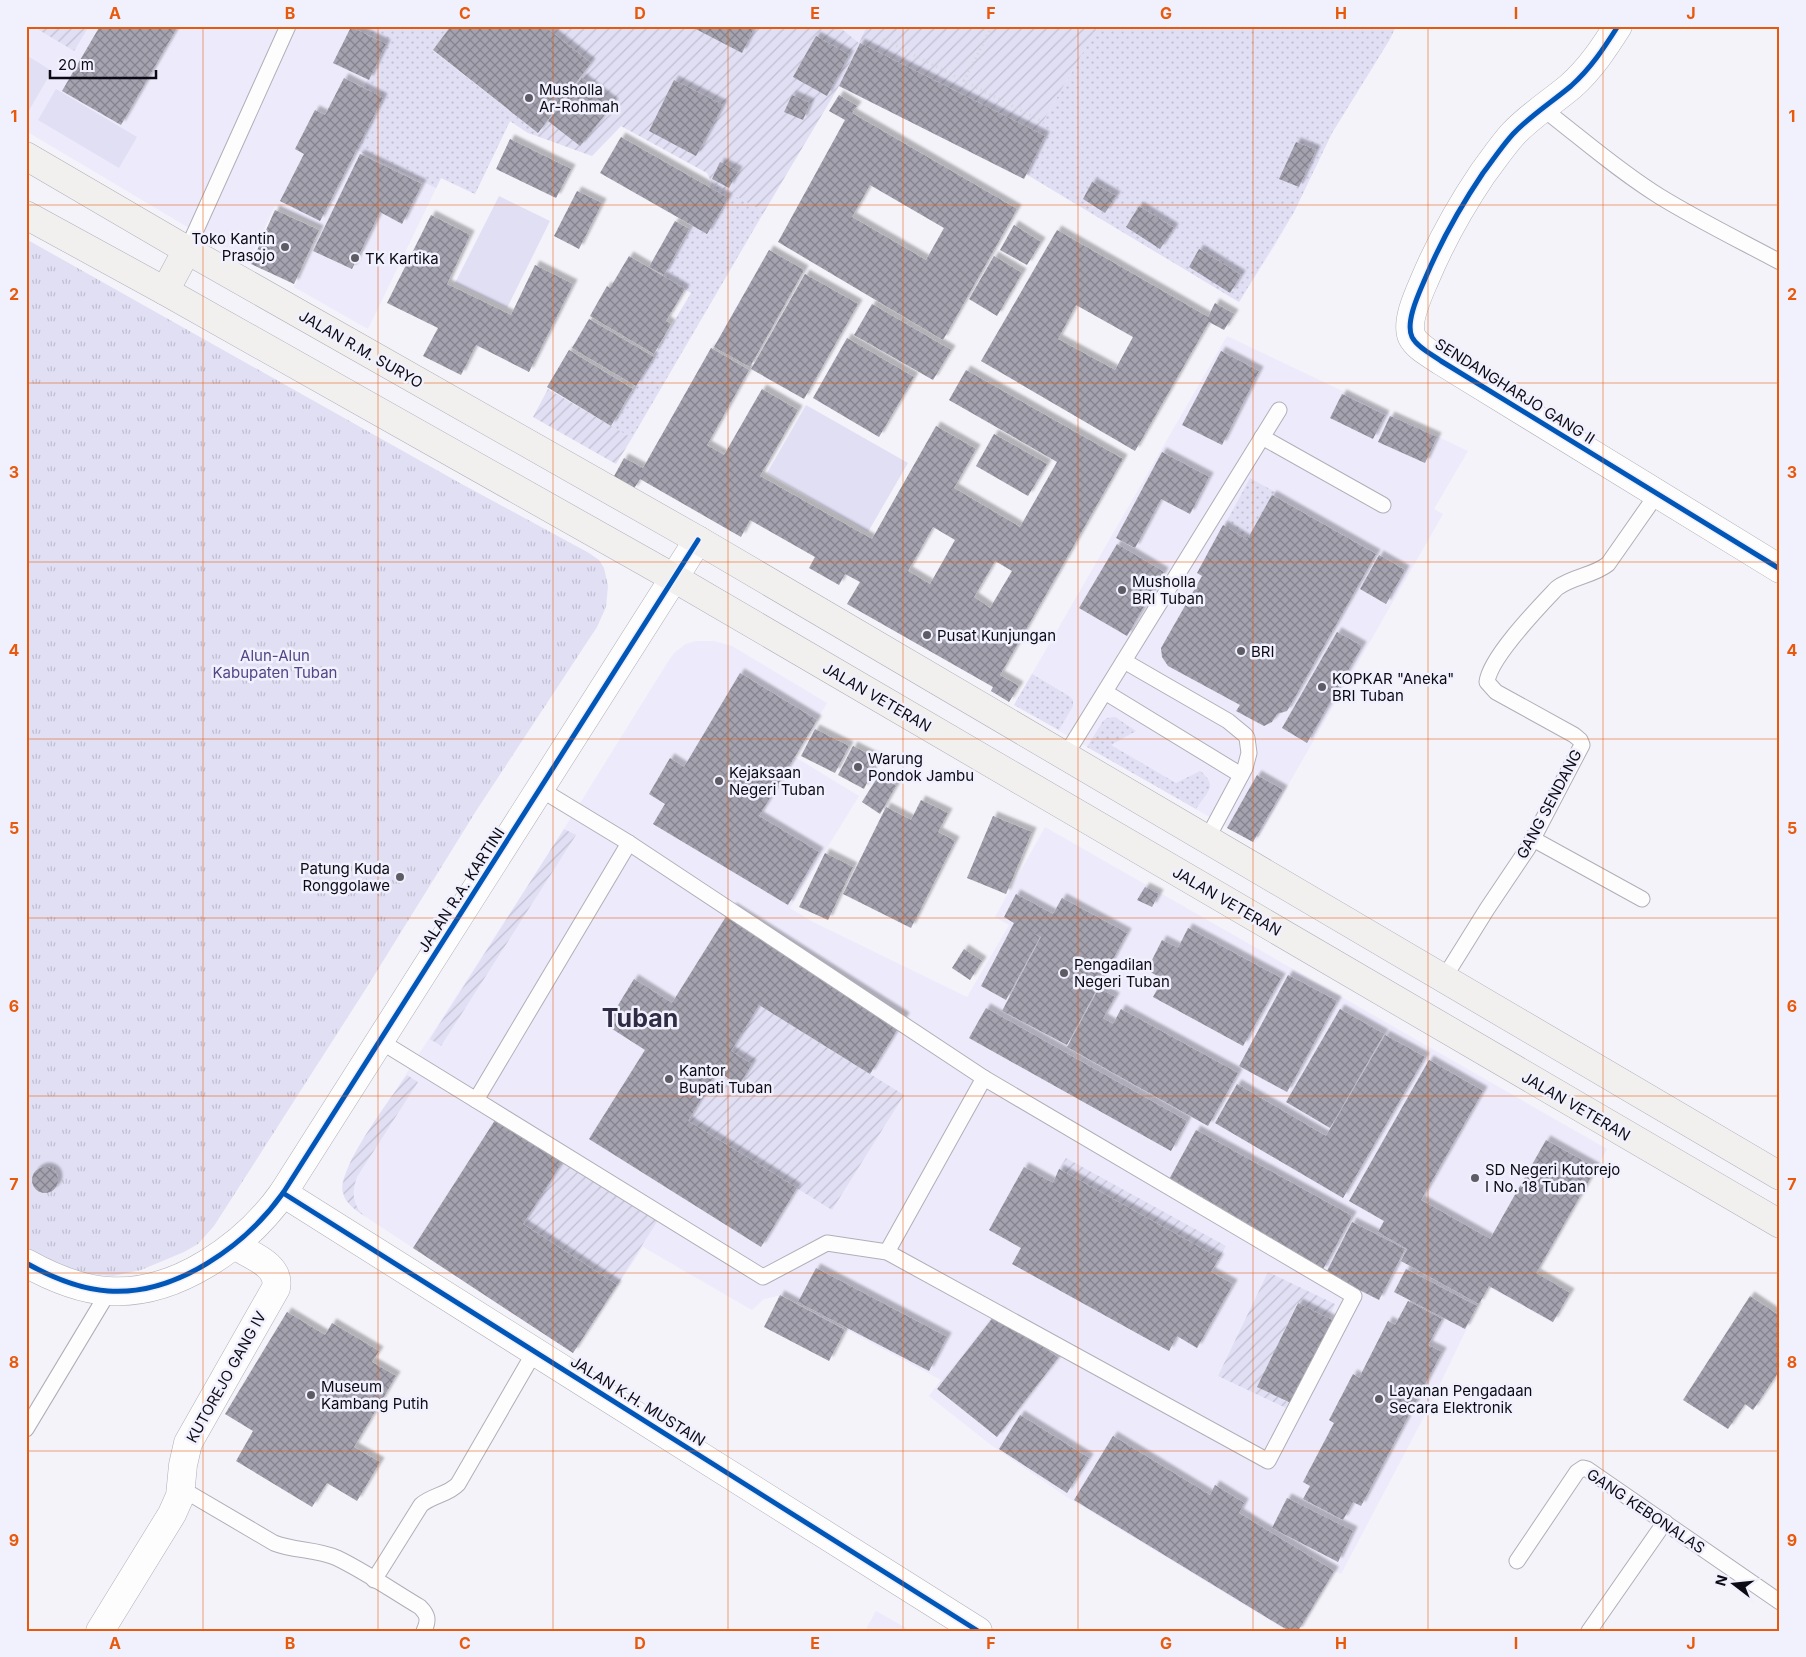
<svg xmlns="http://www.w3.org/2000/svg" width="1806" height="1657" font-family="Inter,sans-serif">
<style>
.built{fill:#eceafb}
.grass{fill:url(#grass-dots)}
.park{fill:url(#park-tufts)}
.garden{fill:url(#garden-furrows)}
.pitch{fill:#e1dff4}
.building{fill:url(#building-cross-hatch);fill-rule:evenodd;filter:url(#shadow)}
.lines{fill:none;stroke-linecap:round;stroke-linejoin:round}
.service-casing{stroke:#b0afb7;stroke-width:17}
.minor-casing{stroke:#b0afb7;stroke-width:29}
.tertiary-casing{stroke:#b0afb7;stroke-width:29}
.secondary-casing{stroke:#b0afb7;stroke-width:29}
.path{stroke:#d5d4d6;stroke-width:3;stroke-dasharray:1 4;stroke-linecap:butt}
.service{stroke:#fdfdfe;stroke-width:15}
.minor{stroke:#fdfdfe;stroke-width:28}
.tertiary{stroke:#fdfdfe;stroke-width:28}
.secondary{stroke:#f1f0ef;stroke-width:28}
.cycleway-casing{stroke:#f1f0fd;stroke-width:8}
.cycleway{stroke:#0057b8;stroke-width:5}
.grid{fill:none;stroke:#e8590c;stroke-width:1;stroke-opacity:0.55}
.poi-dot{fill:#5d5c65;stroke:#f1f0fd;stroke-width:2}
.labels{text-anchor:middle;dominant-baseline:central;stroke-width:5;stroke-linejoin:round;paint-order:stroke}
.poi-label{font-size:15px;fill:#0c0b15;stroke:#f1f0fd;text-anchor:start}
.street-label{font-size:15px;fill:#0c0b15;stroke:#f1f0fd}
.park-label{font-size:15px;fill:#514687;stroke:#f1f0fd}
.town-label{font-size:25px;font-weight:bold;fill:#2e2b43;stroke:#f1f0fd}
.neatline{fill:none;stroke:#e8590c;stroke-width:2}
.grid-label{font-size:16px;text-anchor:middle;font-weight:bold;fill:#e8590c}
</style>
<defs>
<pattern id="grass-dots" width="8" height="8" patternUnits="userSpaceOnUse" patternTransform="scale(1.25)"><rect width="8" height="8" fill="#e1dff4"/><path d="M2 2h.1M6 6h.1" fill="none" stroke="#c0bed0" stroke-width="1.8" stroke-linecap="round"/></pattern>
<pattern id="park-tufts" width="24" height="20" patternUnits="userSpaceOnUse" patternTransform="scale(1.25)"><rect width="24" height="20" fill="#e1dff4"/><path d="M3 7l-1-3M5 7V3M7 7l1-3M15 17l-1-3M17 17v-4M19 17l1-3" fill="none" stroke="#c0bed0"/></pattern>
<pattern id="garden-furrows" width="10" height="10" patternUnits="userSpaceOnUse" patternTransform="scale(1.25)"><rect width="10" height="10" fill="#e1dff4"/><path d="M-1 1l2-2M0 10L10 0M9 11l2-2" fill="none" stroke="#c0bed0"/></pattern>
<pattern id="building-cross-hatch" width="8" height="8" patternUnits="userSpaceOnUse" patternTransform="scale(1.25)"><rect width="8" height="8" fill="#a5a3af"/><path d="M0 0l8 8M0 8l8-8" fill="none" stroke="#85838d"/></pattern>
<filter id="shadow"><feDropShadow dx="4.5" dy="-4.5" stdDeviation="1" flood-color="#0004"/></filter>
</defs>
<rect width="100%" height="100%" fill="#f4f3fa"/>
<g class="built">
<path d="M26,26H1396L1390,39L1332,133L1294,212L1277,242L1239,302L1026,174L1024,179L839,86L764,212L712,183L707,173L621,126L592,156L528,133L510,121L475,194L441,178L368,329L294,287L322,228L275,206L248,263L26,131Z"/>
<path d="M1227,336L1468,451L1434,509L1443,514L1255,843L1014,705Z"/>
<path d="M696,641H714L732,646L827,703L795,757L859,796L790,908L811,921L967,997L1009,925L995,917L1045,827L1607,1149L1537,1273L1570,1292L1553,1323L1489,1287L1478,1305L1427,1411L1341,1574L1335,1571L1299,1631H1287L1067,1497L991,1445L929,1396L941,1380L782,1295L764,1299L752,1310L643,1247L573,1353L366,1217L354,1209L345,1199L342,1191V1182L352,1158L564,829L669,660L675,652L686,644Z"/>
<path d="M876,1611L911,1631H865Z"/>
</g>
<g class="grass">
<path d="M347,26H451L433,51L538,133L537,136L528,133L510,121L475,194L441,178L436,188L355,149L363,89L384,44Z"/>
<path d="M1098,26H1396L1390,39L1332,133L1294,212L1239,302L1026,174L1045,136L1037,132Z"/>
<path d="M712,183L764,212L632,438L611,427L691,293L663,276L690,228Z"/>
<path d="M1250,478L1277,493L1249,542L1223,528Z"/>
<path d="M1032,674L1069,696L1073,700V706L1059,730L1014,705Z"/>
<path d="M1115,717L1136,731L1111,745L1176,783L1200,771C1219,786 1207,792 1196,809L1087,747L1103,721L1107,718Z"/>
</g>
<path class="park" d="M26,239L458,482L589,553L599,560L604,568L608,586L606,607L597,627L476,811L367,987L214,1226L198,1244L184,1252L141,1270L113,1276L87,1274L68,1270L26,1250Z"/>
<g class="garden">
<path d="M41,26H89L74,51L39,30Z"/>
<path d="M544,26H838L859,43L867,26H1098L1037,132L859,43L839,86L764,212L712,183L707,173L621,126L592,156L537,136L591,63Z"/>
<path d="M548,389L632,438L616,464L533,417Z"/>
<path d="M564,829L576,835L441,1046L430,1039Z"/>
<path d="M759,1005L904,1095L832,1210L688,1121L717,1071L739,1085L752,1064L731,1051Z"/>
<path d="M407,1075L418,1082L357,1177C351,1193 353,1207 366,1217C357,1211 345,1204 343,1192C338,1167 391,1098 407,1075Z"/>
<path d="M566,1156L660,1217L617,1285L523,1224Z"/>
<path d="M1066,1158L1226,1246L1219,1258L1059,1169Z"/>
<path d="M1268,1272L1335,1304L1329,1318L1297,1303L1258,1387L1289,1403L1286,1408L1218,1376Z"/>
</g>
<g class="pitch">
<path d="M26,55L52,71L28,112L26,111Z"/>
<path d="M56,89L137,137L119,168L38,120Z"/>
<path d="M499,196L550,221L507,308L455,283Z"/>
<path d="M806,405L908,463L868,532L767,473Z"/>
</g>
<g class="building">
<path d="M100,26H178L121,125L62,91Z"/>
<path d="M451,26H544L591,63L538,133L433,50Z"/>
<path d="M690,26H755L742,53Z"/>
<path d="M351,27L386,44L369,80L333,63Z"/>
<path d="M816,36L849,55L827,96L793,77Z"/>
<path d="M860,43L1045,136L1024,179L839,86Z"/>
<path d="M344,78L383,98L320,221L280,201L304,154L295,149L315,110L325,115Z"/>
<path d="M582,78L614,103L580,146L548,121Z"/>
<path d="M674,80L723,105L696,156L649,131Z"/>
<path d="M792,95L810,103L803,120L784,112Z"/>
<path d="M839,95L857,106L852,113L1017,209L943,340L778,242L845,120L829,111ZM870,185L944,228L926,260L852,217Z"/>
<path d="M621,137L728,198L707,234L600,173Z"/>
<path d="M510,139L571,169L556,198L496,169Z"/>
<path d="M1296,142L1316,150L1299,187L1279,179Z"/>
<path d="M360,154L422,184L402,224L380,212L352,269L313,251Z"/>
<path d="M720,162L738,171L729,188L712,179Z"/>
<path d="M1092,182L1116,196L1105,213L1083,199Z"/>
<path d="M577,191L602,203L579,249L554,236Z"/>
<path d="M1139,206L1174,228L1160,249L1126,227Z"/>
<path d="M275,210L319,230L294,284L251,264Z"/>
<path d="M431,215L470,235L447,284L511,315L535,265L573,284L529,372L476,345L461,375L423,356L438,328L387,303Z"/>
<path d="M675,221L689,229L664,275L649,267Z"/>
<path d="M1014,225L1041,242L1027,265L1000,250Z"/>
<path d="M1057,230L1208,317L1215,303L1234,314L1224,330L1209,322L1135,451L981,361ZM1076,305L1133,337L1115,370L1058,339Z"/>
<path d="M1199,249L1241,275L1230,293L1189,267Z"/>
<path d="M769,250L804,270L750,367L714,347Z"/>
<path d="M629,256L685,289L666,321L671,324L654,354L590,316L607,286L610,288Z"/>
<path d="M994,256L1022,273L997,316L969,299Z"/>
<path d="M805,274L858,304L804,399L751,369Z"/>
<path d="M872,304L951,350L933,380L854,335Z"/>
<path d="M589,319L654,357L636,386L572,348Z"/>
<path d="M847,338L914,377L879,437L813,398Z"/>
<path d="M711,348L749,370L707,445L724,455L762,389L798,410L760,476L872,539L936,426L976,449L954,488L1020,527L1057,462L949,400L966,370L1123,459L1000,675L1019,686L1009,702L991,691L993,687L847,604L860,582L845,574L839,585L809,568L815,557L750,520L741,537L640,479L633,490L613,478L624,458L643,468ZM933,527L955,540L930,584L908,571ZM995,561L1012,571L990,608L974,597Z"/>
<path d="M569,350L633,389L611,426L547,387Z"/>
<path d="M1221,351L1259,371L1222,445L1182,425Z"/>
<path d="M1342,394L1385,415L1373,439L1330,418Z"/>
<path d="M1390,416L1437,437L1425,463L1378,442Z"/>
<path d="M994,434L1047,464L1028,496L976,466Z"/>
<path d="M1162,452L1209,477L1190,514L1161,499L1135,548L1116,538Z"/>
<path d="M1272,495L1376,554L1287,711L1277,714L1272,722L1264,726L1236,711L1240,705L1168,666L1162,657L1161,648L1202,576L1312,639L1197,573L1223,525L1247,540Z"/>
<path d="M1117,544L1164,572L1127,636L1079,608Z"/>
<path d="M1379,555L1405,570L1386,604L1360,589Z"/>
<path d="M1337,632L1362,646L1307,743L1282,728Z"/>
<path d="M740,673L817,720L759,816L819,852L788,905L653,824L665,804L649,794L670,758L684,767Z"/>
<path d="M815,729L849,746L835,773L801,756Z"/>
<path d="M853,746L878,759L864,789L838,775Z"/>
<path d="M879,775L896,786L880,814L862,802Z"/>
<path d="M1257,775L1283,790L1253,842L1227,828Z"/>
<path d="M921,800L948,813L938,832L955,841L911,928L843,894L886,807L911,820Z"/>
<path d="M993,816L1032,832L1006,894L967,878Z"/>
<path d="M825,853L853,867L828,920L799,907Z"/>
<path d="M1145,887L1159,894L1152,907L1137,900Z"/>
<path d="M1016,894L1053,914L1062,898L1127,933L1067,1045L1002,1011L1041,937L1029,931L1040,937L1006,1000L981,986L1014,923L1004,917Z"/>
<path d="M732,907L905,1017L870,1074L759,1005L731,1051L752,1064L739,1085L717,1071L688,1121L797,1188L761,1247L589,1139L645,1050L606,1025L634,979L672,1003Z"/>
<path d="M1188,928L1281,978L1243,1046L1153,997L1163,979L1147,970L1162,940L1178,948Z"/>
<path d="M964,949L982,961L970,980L952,968Z"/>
<path d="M1288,975L1337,1001L1287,1092L1239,1066Z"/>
<path d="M1099,988L1115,997L1103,1018L1113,1024L1121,1009L1238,1073L1208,1126L1067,1047Z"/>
<path d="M986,1008L1187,1121L1171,1151L969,1038Z"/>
<path d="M1340,1009L1384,1034L1330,1128L1286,1102Z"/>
<path d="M1385,1035L1425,1057L1343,1198L1215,1123L1237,1084L1326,1136Z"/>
<path d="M1429,1060L1483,1091L1421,1200L1490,1239L1546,1140L1596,1168L1536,1273L1570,1293L1553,1322L1489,1286L1479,1304L1401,1261L1407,1249L1378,1232L1384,1221L1349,1201Z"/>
<path d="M499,1114L566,1156L523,1224L617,1285L573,1353L413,1248Z"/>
<path d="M1196,1130L1352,1216L1322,1271L1166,1185Z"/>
<path d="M1024,1167L1053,1183L1059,1169L1219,1258L1211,1272L1233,1284L1197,1348L1177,1336L1169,1351L1012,1264L1021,1248L989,1230Z"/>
<circle cx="45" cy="1180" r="13"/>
<path d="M1352,1222L1405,1249L1379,1300L1326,1273Z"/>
<path d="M816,1268L947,1337L929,1371L798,1302Z"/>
<path d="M1406,1269L1477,1306L1465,1329L1394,1292Z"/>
<path d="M780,1295L845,1330L829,1361L764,1327Z"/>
<path d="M1750,1296L1780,1316V1370L1753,1410L1745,1404L1728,1429L1683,1400Z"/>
<path d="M1408,1301L1442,1319L1428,1345L1442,1352L1361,1506L1353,1502L1343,1520L1303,1499L1310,1486L1303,1482L1334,1423L1329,1420L1353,1374L1359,1378L1388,1321L1395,1325Z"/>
<path d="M1298,1303L1334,1321L1295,1405L1257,1387Z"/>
<path d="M998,1311L1058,1358L997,1437L937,1389Z"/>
<path d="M287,1312L325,1335L332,1323L379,1351L372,1362L396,1376L354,1447L380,1462L357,1501L327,1483L312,1507L236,1461L253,1431L225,1414Z"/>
<path d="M1020,1415L1089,1458L1067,1493L999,1449Z"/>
<path d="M1113,1436L1210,1495L1215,1485L1244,1503L1239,1513L1334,1571L1298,1631H1289L1074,1500Z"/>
<path d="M1287,1498L1353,1531L1338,1562L1272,1528Z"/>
</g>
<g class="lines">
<defs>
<g id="service">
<path d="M1542,108C1580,137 1617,170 1659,196C1698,220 1739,240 1780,262"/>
<path d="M187,250L288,26"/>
<path d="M1262,437L1383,505"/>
<path d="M1124,661L1228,721L1245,735L1247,738L1249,753L1245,768L1207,839"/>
<path d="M1105,692L1241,775"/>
<path d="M1065,756L1279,410"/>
<path d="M1533,839L1642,899"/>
<path d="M1444,978L1487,909L1528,848L1582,745L1580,740L1574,735L1496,692L1487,682C1490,657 1539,607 1557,588C1573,576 1593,576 1608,564L1657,494"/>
<path d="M380,1041L476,1100L629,843"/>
<path d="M476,1100L763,1277L827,1243L887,1252L1268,1461L1354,1296L984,1078L629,843L540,789"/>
<path d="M887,1252L984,1078"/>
<path d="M26,1429L109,1291"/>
<path d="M182,1489L274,1543C294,1551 317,1549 337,1558C366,1572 393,1591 420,1607C428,1615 429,1620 424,1631"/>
<path d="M1517,1561L1577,1472L1583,1468L1587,1469L1780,1602"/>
<path d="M374,1580L421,1505C432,1495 448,1495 458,1484L535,1351"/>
<path d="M1589,1631L1665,1522"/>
</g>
<g id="minor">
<path d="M1618,26C1604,48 1591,68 1571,86C1552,102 1531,115 1513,134C1502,146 1493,160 1483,173C1460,207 1441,241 1425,279C1419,293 1405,322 1412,337C1417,347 1431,354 1441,361L1780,569"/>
<path d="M100,1631L172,1514L180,1496L183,1465L188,1443L276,1288C281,1265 250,1255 234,1245"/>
</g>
<g id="tertiary">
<path d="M283,1193L978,1631"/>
<path d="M26,1263C51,1277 79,1289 108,1291C176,1296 246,1245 283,1193L698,540"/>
</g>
<g id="secondary">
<path d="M26,156L187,250L698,540L1780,1176"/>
<path d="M26,215L165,291L674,578L1780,1224"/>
<path d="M165,291L187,250"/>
</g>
</defs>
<use href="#service" class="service-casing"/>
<use href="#minor" class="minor-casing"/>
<use href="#tertiary" class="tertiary-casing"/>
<use href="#secondary" class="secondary-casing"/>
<g class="path">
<path d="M883,39L1043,122"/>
<path d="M964,81L992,26"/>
</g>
<use href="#service" class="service"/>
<use href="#minor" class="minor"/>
<use href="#tertiary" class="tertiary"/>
<use href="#secondary" class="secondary"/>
<defs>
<g id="cycleway">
<path d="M1618,26C1604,48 1591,68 1571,86C1552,102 1531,115 1513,134C1502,146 1493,160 1483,173C1460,207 1441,241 1425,279C1419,293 1405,322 1412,337C1417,347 1431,354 1441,361L1780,569"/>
<path d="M283,1193L978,1631"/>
<path d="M26,1263C51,1277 79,1289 108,1291C176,1296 246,1245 283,1193L698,540"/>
</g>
</defs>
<use href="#cycleway" class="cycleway-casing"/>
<use href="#cycleway" class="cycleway"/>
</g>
<path class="grid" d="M203,26V1631M378,26V1631M553,26V1631M728,26V1631M903,26V1631M1078,26V1631M1253,26V1631M1428,26V1631M1603,26V1631M26,205H1780M26,383H1780M26,562H1780M26,739H1780M26,918H1780M26,1096H1780M26,1273H1780M26,1451H1780"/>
<g class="poi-dot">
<circle cx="529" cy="98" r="5"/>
<circle cx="285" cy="247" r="5"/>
<circle cx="355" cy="258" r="5"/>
<circle cx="1122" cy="590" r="5"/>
<circle cx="927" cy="635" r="5"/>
<circle cx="1241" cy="651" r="5"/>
<circle cx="1322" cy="687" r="5"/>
<circle cx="858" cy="767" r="5"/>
<circle cx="719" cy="781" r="5"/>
<circle cx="400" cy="877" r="5"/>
<circle cx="1064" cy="973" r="5"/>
<circle cx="669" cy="1079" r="5"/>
<circle cx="1475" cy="1178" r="5"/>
<circle cx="311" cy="1395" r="5"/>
<circle cx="1379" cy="1399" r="5"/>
</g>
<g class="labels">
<g class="poi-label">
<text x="539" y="89">Musholla<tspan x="539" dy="17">Ar-Rohmah</tspan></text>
<text x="275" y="238" text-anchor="end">Toko Kantin<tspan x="275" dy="17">Prasojo</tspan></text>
<text x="365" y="258">TK Kartika</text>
<text x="1132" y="581">Musholla<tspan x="1132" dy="17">BRI Tuban</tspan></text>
<text x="937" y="635">Pusat Kunjungan</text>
<text x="1251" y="651">BRI</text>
<text x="1332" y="678">KOPKAR "Aneka"<tspan x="1332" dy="17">BRI Tuban</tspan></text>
<text x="868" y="758">Warung<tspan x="868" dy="17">Pondok Jambu</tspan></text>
<text x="729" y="772">Kejaksaan<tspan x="729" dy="17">Negeri Tuban</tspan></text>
<text x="390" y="868" text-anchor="end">Patung Kuda<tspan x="390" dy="17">Ronggolawe</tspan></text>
<text x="1074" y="964">Pengadilan<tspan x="1074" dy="17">Negeri Tuban</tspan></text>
<text x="679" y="1070">Kantor<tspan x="679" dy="17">Bupati Tuban</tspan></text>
<text x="1485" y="1169">SD Negeri Kutorejo<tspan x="1485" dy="17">I No. 18 Tuban</tspan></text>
<text x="321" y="1386">Museum<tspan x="321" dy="17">Kambang Putih</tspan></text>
<text x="1389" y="1390">Layanan Pengadaan<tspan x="1389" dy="17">Secara Elektronik</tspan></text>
</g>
<g class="street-label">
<text transform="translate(361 349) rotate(30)">JALAN R.M. SURYO</text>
<text transform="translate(1515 391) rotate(32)">SENDANGHARJO GANG II</text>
<text transform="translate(877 697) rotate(30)">JALAN VETERAN</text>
<text transform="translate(1549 804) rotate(-62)">GANG SENDANG</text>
<text transform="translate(461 890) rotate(-57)">JALAN R.A. KARTINI</text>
<text transform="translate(1227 901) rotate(30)">JALAN VETERAN</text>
<text transform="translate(1576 1106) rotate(30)">JALAN VETERAN</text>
<text transform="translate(226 1377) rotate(-61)">KUTOREJO GANG IV</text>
<text transform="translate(638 1401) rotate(32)">JALAN K.H. MUSTAIN</text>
<text transform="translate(1646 1511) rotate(34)">GANG KEBONALAS</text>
</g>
<g class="park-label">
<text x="275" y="655">Alun-Alun<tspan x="275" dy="17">Kabupaten Tuban</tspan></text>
</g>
<g class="town-label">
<text x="640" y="1018">Tuban</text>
</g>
</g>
<rect width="1806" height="1657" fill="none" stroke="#f1f0fd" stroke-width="55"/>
<g transform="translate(1734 1584) rotate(286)" stroke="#f1f0fd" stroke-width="4" paint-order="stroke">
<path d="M0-4L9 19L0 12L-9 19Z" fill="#0c0b15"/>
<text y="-8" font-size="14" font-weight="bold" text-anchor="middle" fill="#0c0b15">N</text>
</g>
<path d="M50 70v8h106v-8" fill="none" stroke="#0c0b15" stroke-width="2.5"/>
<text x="58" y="70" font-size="15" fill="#0c0b15" stroke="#f1f0fd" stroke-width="4" paint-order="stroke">20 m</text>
<rect x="28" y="28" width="1750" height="1602" class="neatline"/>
<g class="grid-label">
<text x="115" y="19">A</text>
<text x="290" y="19">B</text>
<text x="465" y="19">C</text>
<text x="640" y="19">D</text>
<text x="815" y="19">E</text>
<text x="991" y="19">F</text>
<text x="1166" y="19">G</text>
<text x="1341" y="19">H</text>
<text x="1516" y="19">I</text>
<text x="1691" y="19">J</text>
<text x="14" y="122">1</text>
<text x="1792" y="122">1</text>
<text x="14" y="300">2</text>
<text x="1792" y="300">2</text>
<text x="14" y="478">3</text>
<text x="1792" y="478">3</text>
<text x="14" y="656">4</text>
<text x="1792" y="656">4</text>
<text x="14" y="834">5</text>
<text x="1792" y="834">5</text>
<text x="14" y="1012">6</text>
<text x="1792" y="1012">6</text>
<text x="14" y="1190">7</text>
<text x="1792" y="1190">7</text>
<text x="14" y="1368">8</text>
<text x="1792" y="1368">8</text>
<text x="14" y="1546">9</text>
<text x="1792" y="1546">9</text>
<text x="115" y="1649">A</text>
<text x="290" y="1649">B</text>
<text x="465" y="1649">C</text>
<text x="640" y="1649">D</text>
<text x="815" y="1649">E</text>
<text x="991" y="1649">F</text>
<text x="1166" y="1649">G</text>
<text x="1341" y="1649">H</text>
<text x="1516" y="1649">I</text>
<text x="1691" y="1649">J</text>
</g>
</svg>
